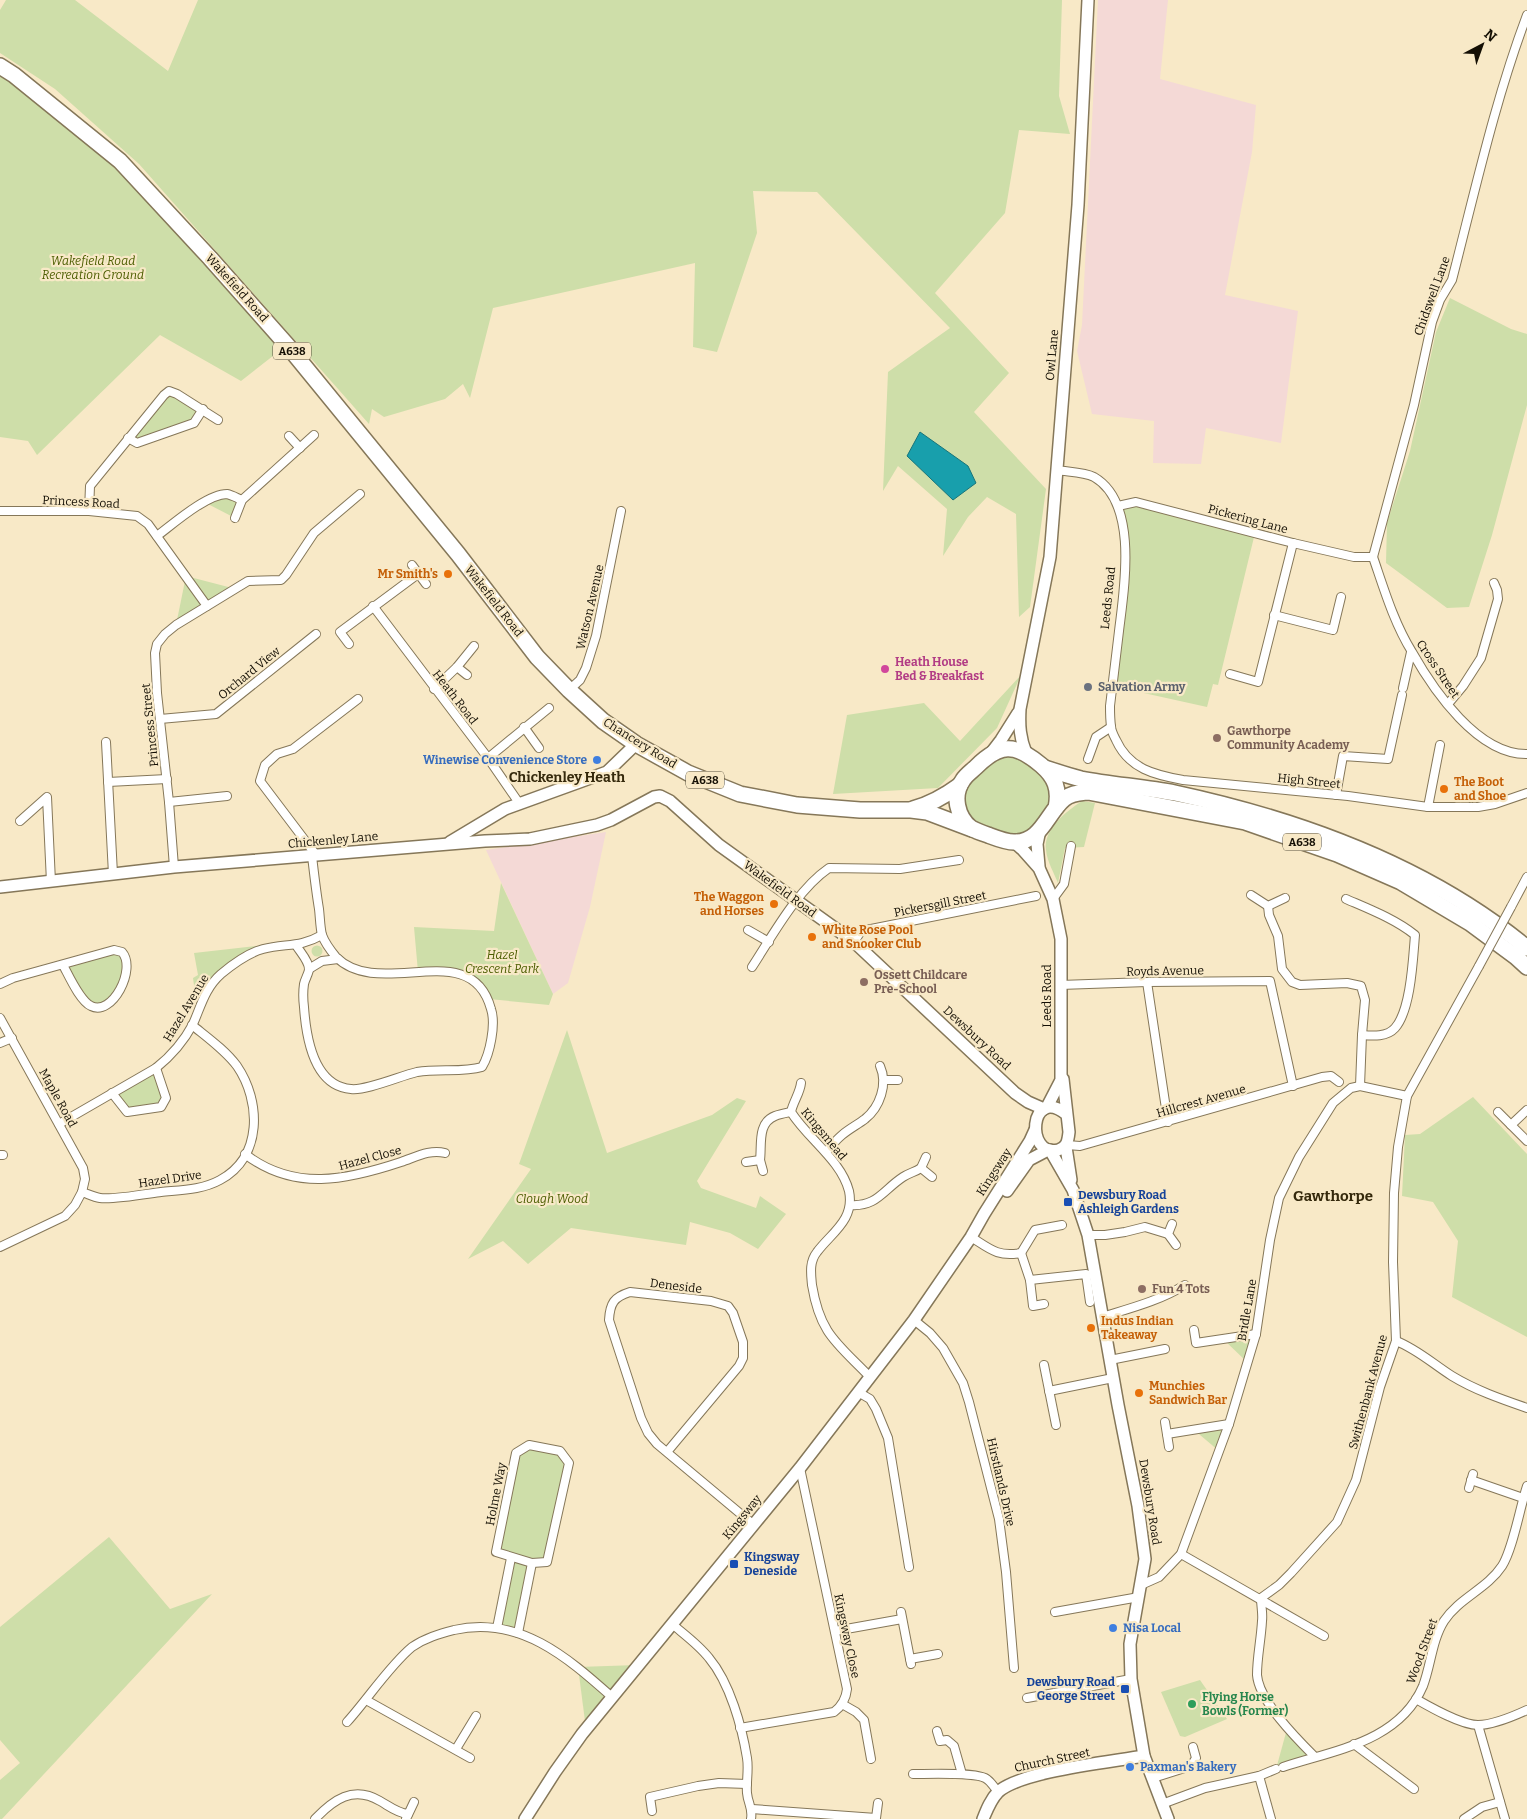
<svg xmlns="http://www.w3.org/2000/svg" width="1527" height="1819" font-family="Bitter,serif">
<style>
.industrial{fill:#f4d9d6}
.green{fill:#cedea9}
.water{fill:#189fac;stroke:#17747a}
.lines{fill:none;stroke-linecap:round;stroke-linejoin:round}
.street-casing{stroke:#857759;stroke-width:10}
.secondary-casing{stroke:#857759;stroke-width:14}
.highway-casing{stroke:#857759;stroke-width:18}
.street{stroke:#fff;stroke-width:8}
.secondary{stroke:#fff;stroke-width:11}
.highway{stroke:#fff;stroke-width:15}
.street-bridge-casing{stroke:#857759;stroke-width:10;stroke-linecap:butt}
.street-bridge{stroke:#fff;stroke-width:8}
.food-dot{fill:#e8710a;stroke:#f8e9c7;stroke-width:2}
.hotel-dot{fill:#d1479c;stroke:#f8e9c7;stroke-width:2}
.worship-dot{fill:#6b7280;stroke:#f8e9c7;stroke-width:2}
.education-dot{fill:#8d6e63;stroke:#f8e9c7;stroke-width:2}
.shop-dot{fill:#3f7fe0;stroke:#f8e9c7;stroke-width:2}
.transit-dot{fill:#1a4fb4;stroke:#f8e9c7;stroke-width:2}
.leisure-dot{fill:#2e9e5b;stroke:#f8e9c7;stroke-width:2}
.labels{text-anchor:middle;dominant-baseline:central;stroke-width:4.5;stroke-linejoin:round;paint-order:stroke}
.shield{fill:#f8e9c7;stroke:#58503e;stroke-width:1}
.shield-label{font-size:11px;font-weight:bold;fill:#140f04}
.park-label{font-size:12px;font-style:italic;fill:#4c5d00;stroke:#f8e9c7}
.street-label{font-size:12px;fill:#140f04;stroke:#f8e9c7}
.food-label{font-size:12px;font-weight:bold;fill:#c56008;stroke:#f8e9c7;text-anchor:start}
.hotel-label{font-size:12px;font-weight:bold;fill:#b23c85;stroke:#f8e9c7;text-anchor:start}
.worship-label{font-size:12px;font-weight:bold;fill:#5b616d;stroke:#f8e9c7;text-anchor:start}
.education-label{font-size:12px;font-weight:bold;fill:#785e54;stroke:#f8e9c7;text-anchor:start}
.shop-label{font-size:12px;font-weight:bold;fill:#366cbe;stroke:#f8e9c7;text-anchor:start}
.transit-label{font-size:12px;font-weight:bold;fill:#164399;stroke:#f8e9c7;text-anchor:start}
.leisure-label{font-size:12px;font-weight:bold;fill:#27864d;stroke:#f8e9c7;text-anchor:start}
.neighbourhood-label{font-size:14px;font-weight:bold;fill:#35290c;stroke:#f8e9c7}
.quarter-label{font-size:15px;font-weight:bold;fill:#35290c;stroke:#f8e9c7}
</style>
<rect width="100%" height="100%" fill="#f8e9c7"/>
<g class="industrial">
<path d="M1098,0H1168L1160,79L1256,105L1252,152L1225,295L1298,311L1281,443L1206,428L1201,464L1153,463L1154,421L1092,414L1077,351L1082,325Z"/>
<path d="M606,832L590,907L568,983L553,994L486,850Z"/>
</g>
<g class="green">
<path d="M6,0H75L168,71L198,0H1062L1059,96L1070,134L1019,130L1005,213L935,293L1009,373L974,412L1046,489L1030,607L1019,617L1016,514L987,497L968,517L943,556L947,509L898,466L883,491L888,372L950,328L817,192L753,191L757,233L717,352L693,347L695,263L493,308L470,398L463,384L445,399L384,417L372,409L369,424L139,164L55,89L0,53V10Z"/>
<path d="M0,66L120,161L287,345L241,381L160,335L37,455L28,441L0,437Z"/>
<path d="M1450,298L1511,329L1527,334V405L1492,535L1469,607L1447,608L1386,563L1387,523L1410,451L1436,332Z"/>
<path d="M169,391L203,409L194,423L137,443L128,438Z"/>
<path d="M217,496L242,500L235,518L204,502Z"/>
<path d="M1136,502L1255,533L1218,685L1213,684L1207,707L1112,686L1126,573L1118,506Z"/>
<path d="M186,576L236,589L176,625Z"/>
<path d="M1021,675L997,728L938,788L833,794L847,715L924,703L960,741Z"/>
<path d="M1026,753L1058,798L1028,839L977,831L958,792L986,756Z"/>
<path d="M1082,801L1095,803L1084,847L1065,848L1058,883C1054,873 1047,861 1046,850C1043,829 1067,811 1082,801Z"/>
<path d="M501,883L553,994L549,1005L489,999L468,977L418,972L414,927L494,931Z"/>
<circle cx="317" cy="951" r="5.5"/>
<path d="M256,946L263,949L229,968L201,1002L196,1000L193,978L198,975L194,953Z"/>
<path d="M118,950L128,964L114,998L92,1007L63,965Z"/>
<path d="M567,1030L607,1153L712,1115L737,1098L746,1101L697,1181L701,1188L756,1208L760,1196L786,1214L758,1249L730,1233L690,1222L686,1245L571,1228L528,1264L503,1241L468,1259L531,1169L519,1164Z"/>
<path d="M156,1068L166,1098L161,1107L127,1112L112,1093Z"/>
<path d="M1473,1097L1527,1154V1337L1452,1297L1458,1241L1433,1202L1402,1196L1405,1135L1420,1134Z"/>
<path d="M1256,1334L1247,1362L1222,1338Z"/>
<path d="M1229,1424L1219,1451L1193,1429Z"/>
<path d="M529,1445L560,1451L569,1463L547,1562L532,1564L518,1633L497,1628L511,1558L496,1552L516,1453Z"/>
<path d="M109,1537L170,1609L212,1594L2,1819H0V1780L20,1763L0,1740V1627Z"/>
<path d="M637,1665L586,1729L578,1667Z"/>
<path d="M1200,1680L1227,1719L1185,1737L1180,1736L1161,1692Z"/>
<path d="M1287,1729L1314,1756L1276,1769Z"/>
</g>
<path class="water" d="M920,432L968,466L976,483L953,500L907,456Z"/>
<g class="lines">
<defs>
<g id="street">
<path d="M289,436L300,448"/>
<path d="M128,438L137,443L194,423L203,409"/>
<path d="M1057,470C1068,472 1084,472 1094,477C1139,503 1124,589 1119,631C1116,656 1113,681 1110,706C1110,713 1110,719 1111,726C1111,731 1114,736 1116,740C1129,769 1155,775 1183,780L1348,796L1428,807H1478L1495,804L1527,793"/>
<path d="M1118,506L1136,502L1293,543L1354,557H1373"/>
<path d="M0,511H89L137,516L148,524L207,606"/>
<path d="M89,511L90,486L164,395L169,391L177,394L218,420"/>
<path d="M235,518L242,500L314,435"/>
<path d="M157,536C173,524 207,494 227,494C232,495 237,498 242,500"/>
<path d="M1373,557L1414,405L1432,322L1440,300L1452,280C1475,191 1495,100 1527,15"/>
<path d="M1373,557C1384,589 1394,623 1412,652C1434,691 1478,755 1527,754"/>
<path d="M412,565L426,584"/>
<path d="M373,606L488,758L519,803"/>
<path d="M1274,615L1333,630L1341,597"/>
<path d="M349,644L340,632L418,574"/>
<path d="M457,667L467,675"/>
<path d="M1230,674L1258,682L1293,543"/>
<path d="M1403,688L1411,652"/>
<path d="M434,689L457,667L474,646"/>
<path d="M569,690L580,680L586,668L596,636L621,511"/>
<path d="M1448,704L1463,686L1481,658L1498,599L1497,590L1494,583"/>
<path d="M160,719L216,714L316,634"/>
<path d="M524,727L539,748"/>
<path d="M106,742L113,874"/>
<path d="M488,758L549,708"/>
<path d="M1088,759L1096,737L1111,727"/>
<path d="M108,782L167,779"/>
<path d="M1336,795L1343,756L1388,759L1402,695"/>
<path d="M169,802L227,796"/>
<path d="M1428,807L1440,745"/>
<path d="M20,821L47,797L51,882"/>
<path d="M316,855L260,781L265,765L277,754L293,749L358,699"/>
<path d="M174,867L169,802L157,693L155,653L157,644L165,634L176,625L248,581L281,580L286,575L314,533L360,494"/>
<path d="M1251,895L1268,906L1285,898"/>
<path d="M1053,899L1064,884L1071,846"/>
<path d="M1346,899C1369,909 1395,919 1415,935C1413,958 1411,1010 1395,1028C1387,1037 1373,1036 1362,1035"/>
<path d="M1268,906L1269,915L1278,936L1282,969L1292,982L1300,985L1347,983L1361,986L1365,1000L1362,1035L1360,1086"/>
<path d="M1511,907L1527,877"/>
<path d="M748,930L769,942"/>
<path d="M854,942L861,931L1036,896"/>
<path d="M296,945C300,952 309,961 309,969C309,973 305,979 304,984C303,991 303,999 304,1007C306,1036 313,1086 351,1089C366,1091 400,1076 417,1072C439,1068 462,1073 482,1067C490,1054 496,1024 491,1009C471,935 380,1001 336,957C331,951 325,943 322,935C320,927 320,917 319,909C316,891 314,873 312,856"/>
<path d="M752,967C773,935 797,890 829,868L900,869L959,860"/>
<path d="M309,969L322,961L338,959"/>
<path d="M1147,982L1168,1122"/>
<path d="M0,984L13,978L114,950L122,952C137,969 112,1017 91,1006C80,1001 69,976 63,965"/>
<path d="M1060,985L1147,982L1270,981L1293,1086"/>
<path d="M0,1018L83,1168L85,1179L82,1192L75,1205L65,1216L0,1247"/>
<path d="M0,1043L12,1038"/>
<path d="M884,1080H898"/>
<path d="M801,1083C800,1093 793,1102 791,1112C808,1139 841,1160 849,1191C855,1220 831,1233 817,1252C809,1262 811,1274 812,1285C820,1334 837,1343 869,1376"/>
<path d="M112,1093L127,1112L161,1107L166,1098L156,1068"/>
<path d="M1498,1112L1511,1125L1527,1110"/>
<path d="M59,1124L156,1068C171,1056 184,1041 193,1024C201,1006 205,988 221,974C233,964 248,953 263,949C286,943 299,948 322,935"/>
<path d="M1511,1125L1527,1141"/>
<path d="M1067,1145L1080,1146L1322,1077L1331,1076L1339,1082"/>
<path d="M826,1152C831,1146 836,1140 842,1135C849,1129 857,1125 865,1119C880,1107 888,1084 880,1066"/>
<path d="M245,1154C294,1192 347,1180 401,1162C416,1157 430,1149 445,1153"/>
<path d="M0,1155H3"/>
<path d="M760,1160C762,1145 757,1123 775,1116C780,1114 786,1113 791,1112"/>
<path d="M746,1162L760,1160L763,1171"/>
<path d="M921,1168L932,1177"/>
<path d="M82,1192C88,1194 94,1197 100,1198C112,1200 146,1194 161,1192C180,1190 202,1190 220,1180C263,1157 261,1101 237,1066C225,1050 208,1038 192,1025"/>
<path d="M850,1205C877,1207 883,1190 903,1177C909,1173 915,1172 921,1168L926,1157"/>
<path d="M1172,1224L1168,1234L1176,1245"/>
<path d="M1088,1235H1105L1125,1232L1145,1227L1168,1234"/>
<path d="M971,1237C990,1249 997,1257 1021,1253L1035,1230L1062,1225"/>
<path d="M1021,1253L1030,1280L1033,1306L1044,1304"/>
<path d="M1030,1280L1086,1274L1090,1302"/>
<path d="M1102,1317C1131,1308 1159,1301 1185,1285"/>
<path d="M914,1320L930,1333L943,1348L963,1383L969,1402L999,1519L1006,1572L1014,1668"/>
<path d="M1194,1330L1196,1343L1256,1334"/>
<path d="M1396,1341C1417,1349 1433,1364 1452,1376C1475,1390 1501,1399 1527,1408"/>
<path d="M1110,1360L1165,1349"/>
<path d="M1044,1365L1056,1425"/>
<path d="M1049,1391L1113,1378"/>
<path d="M858,1392L870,1399L876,1409L888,1438L909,1567"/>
<path d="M1165,1422L1169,1447"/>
<path d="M1167,1434L1229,1424"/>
<path d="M529,1445L560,1451L569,1463L547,1562L532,1563L496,1552L516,1453Z"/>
<path d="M667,1452L739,1366L743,1358V1342L733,1313L728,1306L711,1301L630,1292C614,1297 610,1303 609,1320L641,1418L648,1433L657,1444L754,1525"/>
<path d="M1471,1480L1523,1498"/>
<path d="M1469,1488L1473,1474"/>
<path d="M1181,1554L1324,1636"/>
<path d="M1141,1585L1159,1577L1181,1554L1229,1424L1256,1334L1270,1240L1279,1198L1299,1157L1333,1103L1351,1088L1360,1086L1407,1096"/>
<path d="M901,1612L911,1664"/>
<path d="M1055,1612L1139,1597"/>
<path d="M672,1624C685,1635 699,1645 709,1658C730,1683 742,1727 747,1758C749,1770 746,1782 747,1793C748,1804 753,1808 751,1819"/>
<path d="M497,1628L511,1558"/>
<path d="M835,1631L902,1619"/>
<path d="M518,1633L532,1563"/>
<path d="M910,1659L938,1654"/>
<path d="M1027,1698L1131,1679"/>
<path d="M1416,1699C1430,1707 1461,1725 1478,1725C1493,1725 1514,1716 1527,1710"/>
<path d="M366,1700L470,1758"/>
<path d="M842,1704L856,1712L864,1720L871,1759"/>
<path d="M347,1722C367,1700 390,1665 412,1647C425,1638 439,1634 454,1630C519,1615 567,1657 612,1697"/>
<path d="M1478,1725L1505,1819"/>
<path d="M740,1728L834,1712C842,1706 846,1699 847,1689L800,1468"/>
<path d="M937,1731L940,1741L947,1740L954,1746L962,1774"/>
<path d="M1354,1744L1414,1789"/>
<path d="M456,1749L476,1716"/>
<path d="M1314,1756C1297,1739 1259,1701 1257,1675C1257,1657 1261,1640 1262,1621C1263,1614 1261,1606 1261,1598L1279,1585L1291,1573L1337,1522L1356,1480L1380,1387L1396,1341L1393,1262L1394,1193L1398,1147L1407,1096L1479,966"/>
<path d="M1283,1767C1334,1750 1399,1742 1423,1686C1431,1665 1432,1640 1444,1621C1459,1598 1487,1589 1502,1566C1513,1549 1520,1507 1527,1486"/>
<path d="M913,1774C928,1774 973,1772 985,1778C990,1780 994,1787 998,1792"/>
<path d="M1259,1776L1271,1819"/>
<path d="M1153,1778L1191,1766L1196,1758L1193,1747"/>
<path d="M1162,1804L1205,1788L1259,1776L1276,1769"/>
<path d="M752,1809L876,1818L878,1803"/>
<path d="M652,1811L650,1797L698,1786L719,1783L747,1784"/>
<path d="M315,1819C333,1800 353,1785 380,1801C389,1806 397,1813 408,1814"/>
<path d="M406,1819L414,1802"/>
<path d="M1464,1819L1482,1807L1500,1802"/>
</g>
<g id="secondary">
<path d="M991,753L1001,740L1018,713"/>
<path d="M1026,753C1020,738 1019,726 1020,709L1050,557L1078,205L1088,0"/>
<path d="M450,842L505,809L607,772L636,744"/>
<path d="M1014,842L1023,850L1039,868L1053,899L1061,939V1080L1047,1107"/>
<path d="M1039,866L1037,844L1040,830"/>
<path d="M0,887L174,867L485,841L530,839L597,825L611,820L654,797L660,796L670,801L719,845L854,942L1015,1093L1028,1102L1044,1109"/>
<path d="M1063,1079L1069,1132C1068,1141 1067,1148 1058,1150C1025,1158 1029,1085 1066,1114"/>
<path d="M1066,1147L1071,1180"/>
<path d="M1050,1150L1073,1190L1088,1235L1118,1405L1138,1506L1145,1559L1130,1644L1131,1679L1144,1756L1168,1819"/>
<path d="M1007,1191L1029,1160L1048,1150"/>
<path d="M525,1819L555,1772L582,1734L800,1468L914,1320L971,1237L984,1214L1030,1141L1035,1130"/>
<path d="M983,1819C987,1809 991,1799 998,1792C1021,1771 1111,1762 1144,1756"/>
</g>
<g id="highway">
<path d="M0,66L14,75L120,161L210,258L287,345L458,554L537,657L569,690L603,721L636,744L688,773L740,794L797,805L860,810H911L927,812L972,829"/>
<path d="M1045,768C1057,772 1069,776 1081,779C1112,785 1144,787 1175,793C1300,820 1428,866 1527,948"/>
<path d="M1056,808C1060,789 1055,777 1041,765C1015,743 1000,743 976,767C972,771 966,775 963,780C952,795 957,817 971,828C976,831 982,833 988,835C996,838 1006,842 1014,842C1041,843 1047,813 1064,799C1071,793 1079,793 1088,792L1245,822L1337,854L1401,882L1470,923L1516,957L1527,967"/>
<path d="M913,809C931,804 945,796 960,785"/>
</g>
</defs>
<use href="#street" class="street-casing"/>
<use href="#secondary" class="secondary-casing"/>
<use href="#highway" class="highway-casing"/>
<use href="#street" class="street"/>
<use href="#secondary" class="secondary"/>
<use href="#highway" class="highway"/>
<defs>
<path id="street-bridge" d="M1479,966L1511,907"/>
</defs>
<use href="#street-bridge" class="street-bridge-casing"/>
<use href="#street-bridge" class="street-bridge"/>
</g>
<g class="food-dot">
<circle cx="448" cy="574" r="5"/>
<circle cx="1444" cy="789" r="5"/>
<circle cx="774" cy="904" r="5"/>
<circle cx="812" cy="937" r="5"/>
<circle cx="1091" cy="1328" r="5"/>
<circle cx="1139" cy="1393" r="5"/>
</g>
<circle class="hotel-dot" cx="885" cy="669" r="5"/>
<circle class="worship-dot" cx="1088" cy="687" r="5"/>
<g class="education-dot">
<circle cx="1217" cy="738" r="5"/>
<circle cx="864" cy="982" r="5"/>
<circle cx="1142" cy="1289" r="5"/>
</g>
<g class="shop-dot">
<circle cx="597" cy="760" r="5"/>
<circle cx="1113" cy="1628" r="5"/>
<circle cx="1130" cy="1767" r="5"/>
</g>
<g class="transit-dot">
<rect x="1063" y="1197" width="10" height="10" rx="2.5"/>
<rect x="729" y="1559" width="10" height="10" rx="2.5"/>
<rect x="1120" y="1684" width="10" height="10" rx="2.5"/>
</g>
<circle class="leisure-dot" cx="1192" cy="1704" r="5"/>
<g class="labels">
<g class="shield">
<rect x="273" y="342.5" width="38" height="17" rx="4"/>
<rect x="686" y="771.5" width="38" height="17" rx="4"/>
<rect x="1283" y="833.5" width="38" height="17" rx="4"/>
</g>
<g class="shield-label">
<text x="292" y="351">A638</text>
<text x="705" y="780">A638</text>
<text x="1302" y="842">A638</text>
</g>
<g class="park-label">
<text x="93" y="261">Wakefield Road<tspan x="93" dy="14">Recreation Ground</tspan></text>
<text x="502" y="955">Hazel<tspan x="502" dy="14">Crescent Park</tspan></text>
<text x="552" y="1199">Clough Wood</text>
</g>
<g class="street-label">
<text transform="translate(237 288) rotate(48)">Wakefield Road</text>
<text transform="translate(1432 296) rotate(-70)">Chidswell Lane</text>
<text transform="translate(1052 355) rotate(-85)">Owl Lane</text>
<text transform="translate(81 502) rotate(3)">Princess Road</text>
<text transform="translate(1248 519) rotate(15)">Pickering Lane</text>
<text transform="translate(1108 598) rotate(-84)">Leeds Road</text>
<text transform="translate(494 601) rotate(52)">Wakefield Road</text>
<text transform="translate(590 607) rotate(-77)">Watson Avenue</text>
<text transform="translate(1438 669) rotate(56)">Cross Street</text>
<text transform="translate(249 673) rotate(-39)">Orchard View</text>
<text transform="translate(455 697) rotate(52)">Heath Road</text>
<text transform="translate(150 725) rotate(-96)">Princess Street</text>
<text transform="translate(640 743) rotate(32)">Chancery Road</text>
<text transform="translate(1309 781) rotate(6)">High Street</text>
<text transform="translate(333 840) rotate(-5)">Chickenley Lane</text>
<text transform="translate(780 889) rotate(36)">Wakefield Road</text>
<text transform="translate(940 904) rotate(-11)">Pickersgill Street</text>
<text transform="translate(1165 971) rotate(-1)">Royds Avenue</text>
<text transform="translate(1047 996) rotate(-90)">Leeds Road</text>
<text transform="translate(186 1008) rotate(-59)">Hazel Avenue</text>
<text transform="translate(977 1038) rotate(43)">Dewsbury Road</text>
<text transform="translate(58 1098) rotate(61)">Maple Road</text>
<text transform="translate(1201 1101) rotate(-16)">Hillcrest Avenue</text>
<text transform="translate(824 1134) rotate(50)">Kingsmead</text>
<text transform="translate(370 1158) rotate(-15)">Hazel Close</text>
<text transform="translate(994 1172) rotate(-57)">Kingsway</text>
<text transform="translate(170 1179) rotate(-8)">Hazel Drive</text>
<text transform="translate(676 1286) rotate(7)">Deneside</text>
<text transform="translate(1247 1310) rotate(-80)">Bridle Lane</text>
<text transform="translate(1368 1392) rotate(-75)">Swithenbank Avenue</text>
<text transform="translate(1001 1482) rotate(77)">Hirstlands Drive</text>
<text transform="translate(496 1494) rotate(-79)">Holme Way</text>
<text transform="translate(1150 1502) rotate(81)">Dewsbury Road</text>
<text transform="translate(742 1517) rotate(-51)">Kingsway</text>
<text transform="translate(847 1636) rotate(78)">Kingsway Close</text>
<text transform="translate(1422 1651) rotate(-70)">Wood Street</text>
<text transform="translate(1052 1760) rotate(-12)">Church Street</text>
</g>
<g class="food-label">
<text x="438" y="574" text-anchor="end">Mr Smith's</text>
<text x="1454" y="782">The Boot<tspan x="1454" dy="14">and Shoe</tspan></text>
<text x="764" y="897" text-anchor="end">The Waggon<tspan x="764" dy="14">and Horses</tspan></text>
<text x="822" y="930">White Rose Pool<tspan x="822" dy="14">and Snooker Club</tspan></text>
<text x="1101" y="1321">Indus Indian<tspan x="1101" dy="14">Takeaway</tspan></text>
<text x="1149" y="1386">Munchies<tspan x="1149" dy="14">Sandwich Bar</tspan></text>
</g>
<g class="hotel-label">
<text x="895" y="662">Heath House<tspan x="895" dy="14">Bed &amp; Breakfast</tspan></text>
</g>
<g class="worship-label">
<text x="1098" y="687">Salvation Army</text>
</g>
<g class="education-label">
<text x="1227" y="731">Gawthorpe<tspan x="1227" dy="14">Community Academy</tspan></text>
<text x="874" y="975">Ossett Childcare<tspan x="874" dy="14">Pre-School</tspan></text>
<text x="1152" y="1289">Fun 4 Tots</text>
</g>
<g class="shop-label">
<text x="587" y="760" text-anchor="end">Winewise Convenience Store</text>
<text x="1123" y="1628">Nisa Local</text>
<text x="1140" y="1767">Paxman's Bakery</text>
</g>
<g class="transit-label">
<text x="1078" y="1195">Dewsbury Road<tspan x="1078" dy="14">Ashleigh Gardens</tspan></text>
<text x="744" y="1557">Kingsway<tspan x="744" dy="14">Deneside</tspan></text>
<text x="1115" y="1682" text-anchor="end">Dewsbury Road<tspan x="1115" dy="14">George Street</tspan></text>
</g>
<g class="leisure-label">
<text x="1202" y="1697">Flying Horse<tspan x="1202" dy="14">Bowls (Former)</tspan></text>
</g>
<g class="neighbourhood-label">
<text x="567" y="777">Chickenley Heath</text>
</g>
<g class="quarter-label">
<text x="1333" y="1196">Gawthorpe</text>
</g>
</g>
<g transform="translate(1482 45) rotate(41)" stroke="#f8e9c7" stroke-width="4" paint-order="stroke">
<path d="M0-4L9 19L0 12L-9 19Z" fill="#140f04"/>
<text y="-8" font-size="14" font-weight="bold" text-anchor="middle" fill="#140f04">N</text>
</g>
</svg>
